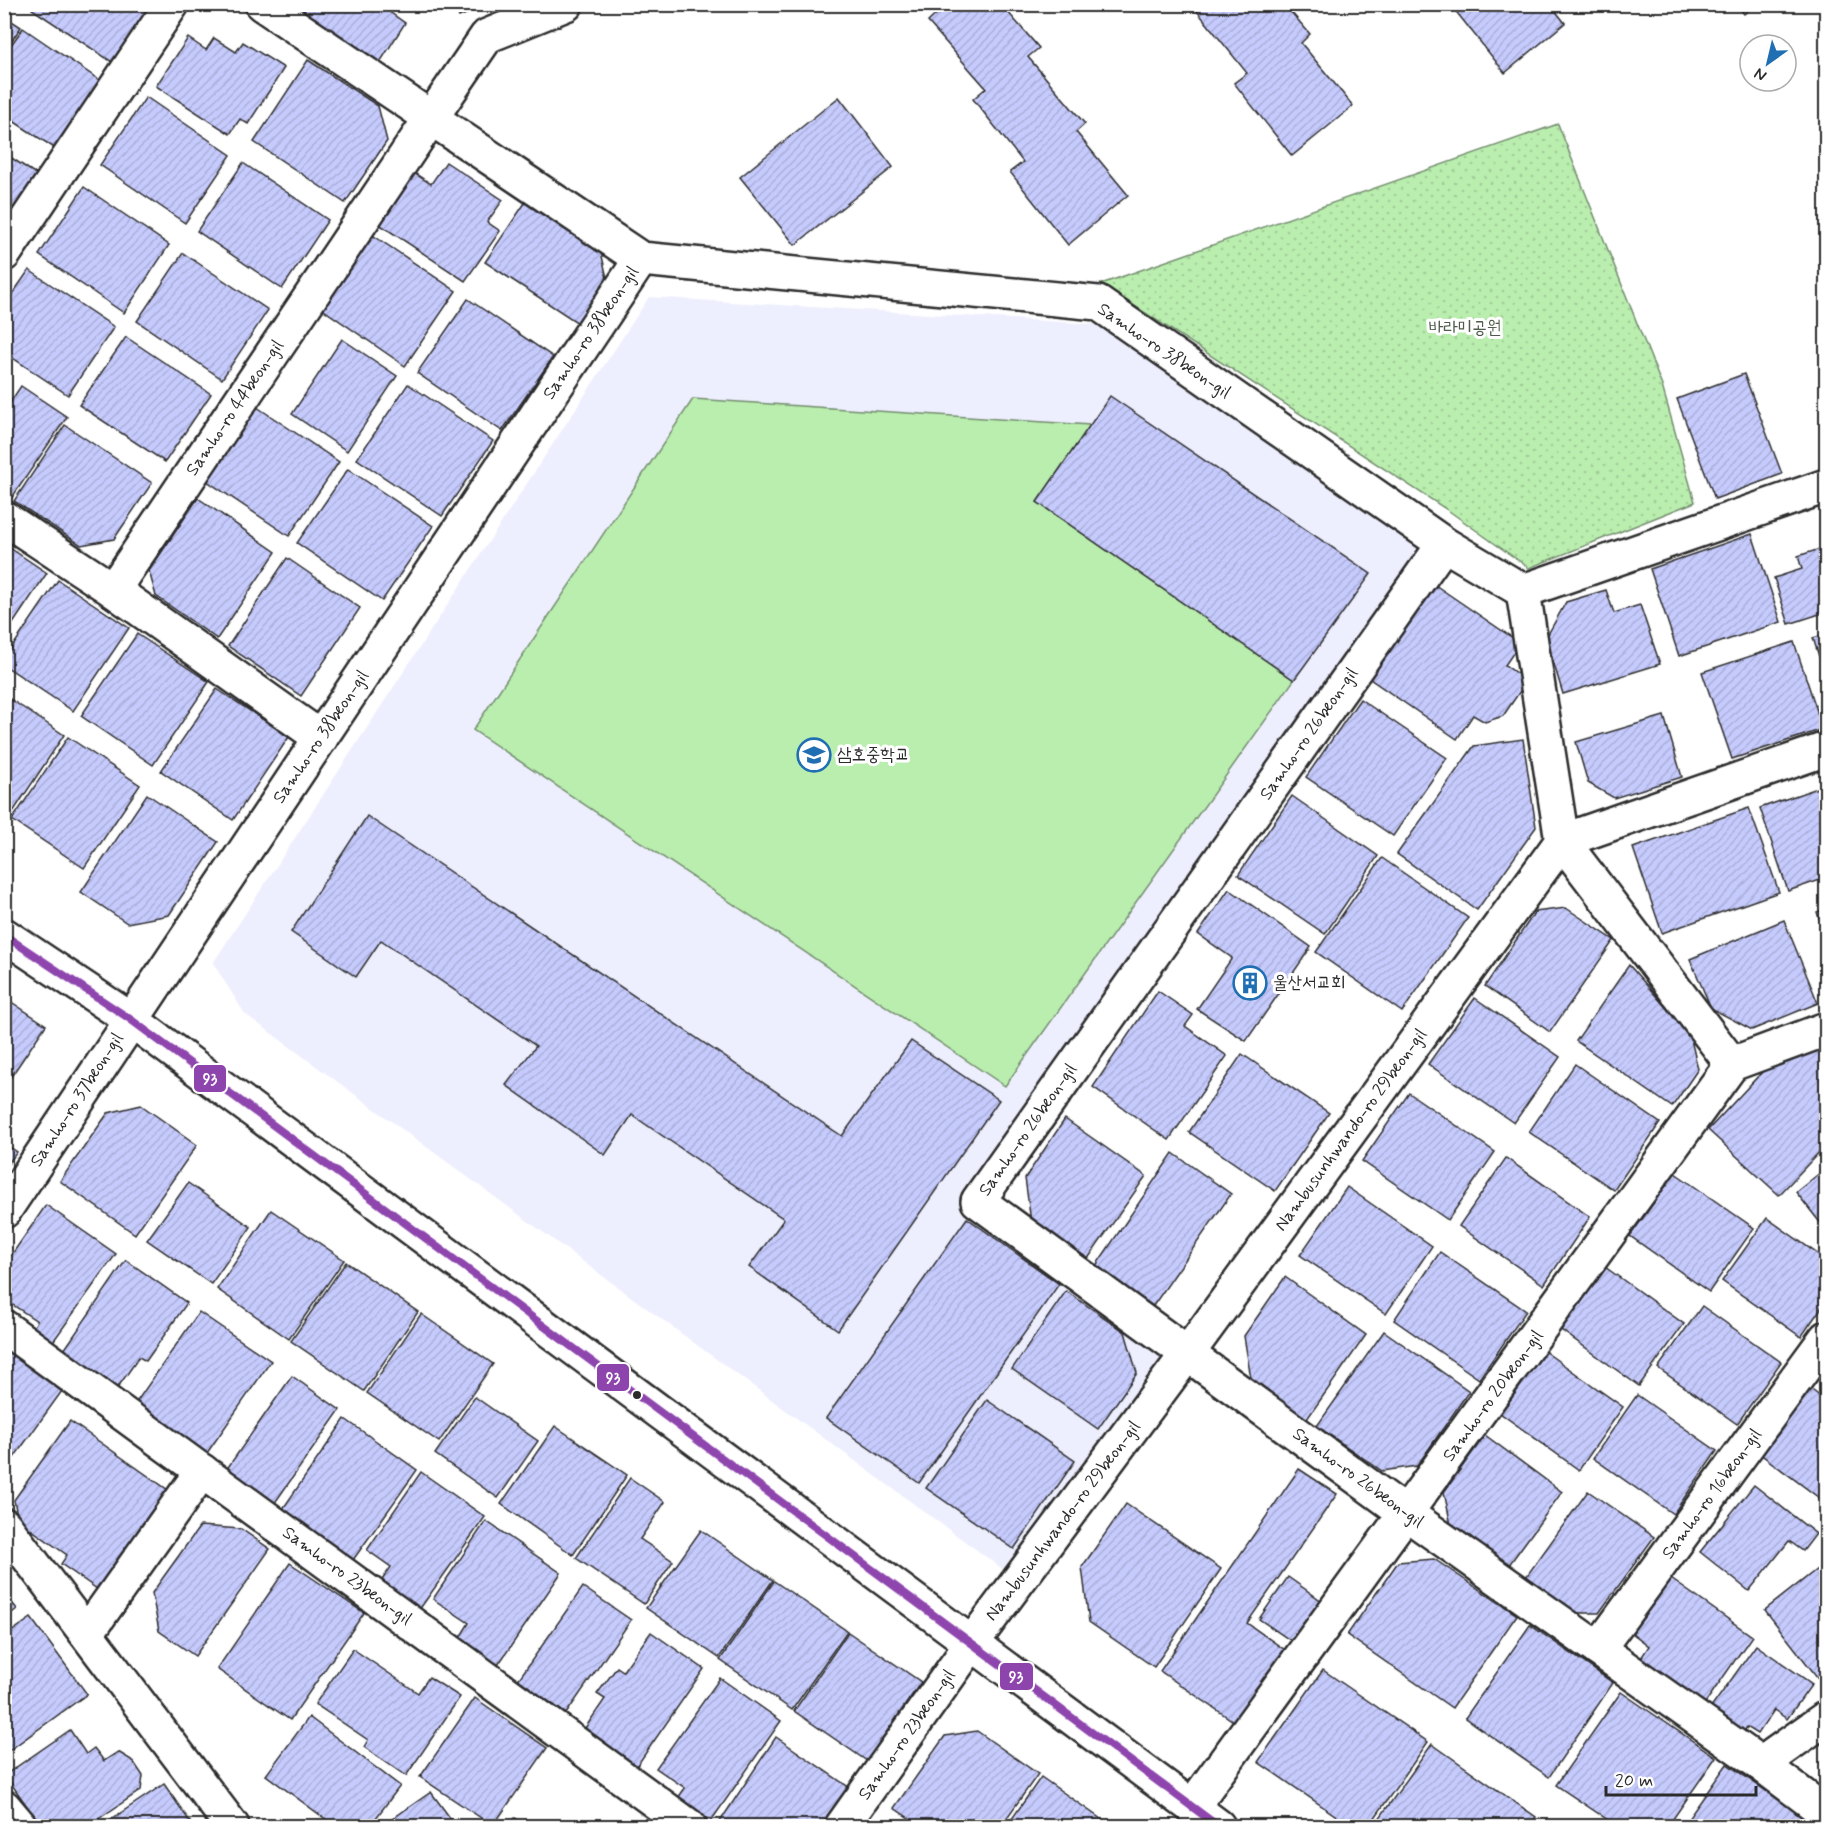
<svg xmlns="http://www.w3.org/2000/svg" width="1831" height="1831" font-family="Mynerve,'Poor Story',sans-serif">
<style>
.built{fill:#eeeffe}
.grass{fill:#baeeaf;stroke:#728c6d;stroke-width:1.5}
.park{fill:url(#park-dots);stroke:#728c6d;stroke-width:1.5}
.building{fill:url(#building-hatch);stroke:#2b2b2b;stroke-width:1.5}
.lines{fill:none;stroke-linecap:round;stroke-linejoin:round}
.street-casing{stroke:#2b2b2b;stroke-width:38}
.secondary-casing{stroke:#2b2b2b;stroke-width:38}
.street{stroke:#fff;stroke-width:33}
.secondary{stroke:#fff;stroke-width:33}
.bus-1-casing{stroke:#fff;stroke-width:12}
.bus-1{stroke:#8e44ad;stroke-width:8}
.bus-dot{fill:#2b2b2b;stroke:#fff;stroke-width:2}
.labels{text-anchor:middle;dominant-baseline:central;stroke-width:6;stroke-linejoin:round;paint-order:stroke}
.park-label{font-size:18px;fill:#4f5c4c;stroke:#fff}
.street-label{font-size:18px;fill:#2b2b2b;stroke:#fff}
.poi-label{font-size:18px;fill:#2b2b2b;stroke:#fff;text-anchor:start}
.line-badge{stroke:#fff;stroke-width:2}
.badge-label{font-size:16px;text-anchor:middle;font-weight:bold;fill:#fff}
</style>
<defs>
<pattern id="park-dots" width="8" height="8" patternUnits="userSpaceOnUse" patternTransform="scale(1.5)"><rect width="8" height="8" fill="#baeeaf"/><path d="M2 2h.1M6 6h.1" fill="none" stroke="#a0cc97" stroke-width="1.8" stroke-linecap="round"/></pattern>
<pattern id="building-hatch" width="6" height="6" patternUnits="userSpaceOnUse" patternTransform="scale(1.5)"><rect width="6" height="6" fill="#c6cbfd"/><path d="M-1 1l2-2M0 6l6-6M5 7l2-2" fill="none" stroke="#aaaed9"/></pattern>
</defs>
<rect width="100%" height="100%" fill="#fff"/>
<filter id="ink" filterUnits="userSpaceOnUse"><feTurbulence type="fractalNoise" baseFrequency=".0167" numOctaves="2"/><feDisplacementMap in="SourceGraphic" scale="12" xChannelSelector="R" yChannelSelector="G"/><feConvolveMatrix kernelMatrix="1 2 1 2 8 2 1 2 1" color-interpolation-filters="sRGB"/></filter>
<g filter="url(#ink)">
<path class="built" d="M649,297L1111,325L1426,548L962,1202L1167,1355L1008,1573L245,1014L213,963Z"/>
<path class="grass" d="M693,399L1090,425L1037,502L1294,680L1005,1086L473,730Z"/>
<path class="park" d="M1558,124L1662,386L1695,502L1529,568L1449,511L1101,284Z"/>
<g class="building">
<path d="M35,4H159L118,66L32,9Z"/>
<path d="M292,4H378L405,23L379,64Z"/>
<path d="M454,4H489L459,17Z"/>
<path d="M947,4H1001L1039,48L1028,57L1085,124L1076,132L1128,195L1068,245L1010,172L1023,162L973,99L986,88L928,22Z"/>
<path d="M1204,4H1284L1310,34L1301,43L1353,106L1292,156L1234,83L1247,73L1197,11Z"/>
<path d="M1450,4H1550L1565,23L1505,73Z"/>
<path d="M1736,4H1756L1744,14Z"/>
<path d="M4,16L21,27L4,52Z"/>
<path d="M23,28L108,86L62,153L4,115V55Z"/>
<path d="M188,38L206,50L214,38L236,52L243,42L284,68L248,124L240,119L230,134L156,86Z"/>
<path d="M308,60L378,106L387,141L345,203L254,142Z"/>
<path d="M146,97L231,155L185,223L100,165Z"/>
<path d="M839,97L893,167L795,245L740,177Z"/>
<path d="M4,153L45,180L4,240Z"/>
<path d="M446,162L503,200L487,222L500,231L465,281L376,222L411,171L431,184Z"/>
<path d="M243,163L328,220L282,289L197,231Z"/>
<path d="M84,187L169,245L124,313L39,255Z"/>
<path d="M529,197L599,243L607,278L578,323L485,262Z"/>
<path d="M371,234L456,291L405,366L321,308Z"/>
<path d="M183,253L268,310L222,379L137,321Z"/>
<path d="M29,270L114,327L68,395L4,352V306Z"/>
<path d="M468,299L553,357L502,431L417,373Z"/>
<path d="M126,337L211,394L165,462L79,405Z"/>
<path d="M342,339L397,376L347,451L292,414Z"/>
<path d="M1744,374L1782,474L1715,499L1677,399Z"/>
<path d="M408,384L493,441L442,516L357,459Z"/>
<path d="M21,386L67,417L11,499L4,494V401L9,404Z"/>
<path d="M1110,396L1371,574L1294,680L1037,502Z"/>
<path d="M254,405L339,462L289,536L204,479Z"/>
<path d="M65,425L152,483L114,539L81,545L14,501Z"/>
<path d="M348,469L433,526L382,601L297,543Z"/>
<path d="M198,498L276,552L217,639L156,596L149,571Z"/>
<path d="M1752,534L1781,622L1679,656L1650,569Z"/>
<path d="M4,544L47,573L4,637Z"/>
<path d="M1826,547V612L1789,624L1774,578L1802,569L1798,556Z"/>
<path d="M287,558L360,608L301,696L228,646Z"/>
<path d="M58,580L129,628L73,711L4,665V659Z"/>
<path d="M1435,585L1520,643L1505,665L1527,681L1503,716L1485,722L1473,715L1457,739L1370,679Z"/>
<path d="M1606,590L1614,613L1640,605L1660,664L1563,694L1546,638L1566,602Z"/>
<path d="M137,634L209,682L153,765L81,716Z"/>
<path d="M1826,634V678L1813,638Z"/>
<path d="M1794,642L1823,729L1732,759L1702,672Z"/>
<path d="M217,689L289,737L233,820L161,771Z"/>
<path d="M4,695L64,735L9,818L4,815Z"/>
<path d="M1360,699L1447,758L1393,836L1306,777Z"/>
<path d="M1664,716L1682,777L1614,798L1588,783L1576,742Z"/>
<path d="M68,737L140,785L84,868L12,820Z"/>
<path d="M1523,739L1536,827L1477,910L1397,854L1474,746Z"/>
<path d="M1826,785V878L1788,891L1760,808Z"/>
<path d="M147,794L218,842L169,915L127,923L81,892Z"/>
<path d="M1292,796L1378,856L1325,934L1238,875Z"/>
<path d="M1749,808L1779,892L1662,933L1633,848Z"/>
<path d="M367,816L842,1136L911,1041L999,1100L838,1330L749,1267L784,1219L632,1115L605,1155L506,1085L536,1046L381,940L356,977L291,932Z"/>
<path d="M1382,858L1468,918L1402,1012L1316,952Z"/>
<path d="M1229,889L1311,947L1246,1041L1197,1009L1232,958L1198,934Z"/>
<path d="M1566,908L1614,940L1550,1032L1485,986L1535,912Z"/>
<path d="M1826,909V940L1817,912Z"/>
<path d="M1784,920L1818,1003L1752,1030L1711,1008L1690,959Z"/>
<path d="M1629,965L1690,1035L1698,1069L1672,1107L1576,1041Z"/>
<path d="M1158,991L1193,1015L1185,1026L1227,1056L1169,1140L1093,1087Z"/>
<path d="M1475,998L1560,1057L1514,1123L1428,1064Z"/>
<path d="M7,999L46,1025L4,1087V1003Z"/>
<path d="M1821,1042L1826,1057V1145L1779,1195L1708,1130L1776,1057Z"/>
<path d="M1242,1054L1329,1113L1275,1191L1189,1132Z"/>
<path d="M1575,1064L1660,1123L1614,1190L1529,1132Z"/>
<path d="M1409,1093L1495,1152L1448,1220L1362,1161Z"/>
<path d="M141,1105L197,1145L135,1234L60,1181L108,1113Z"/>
<path d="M1065,1119L1146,1176L1087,1260L1031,1222L1025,1178Z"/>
<path d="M4,1143L17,1152L4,1169Z"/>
<path d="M1173,1153L1231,1194L1153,1306L1095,1267Z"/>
<path d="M1506,1158L1590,1217L1544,1285L1459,1226Z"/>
<path d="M1826,1168V1230L1796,1192Z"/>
<path d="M1675,1173L1754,1228L1709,1292L1630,1236Z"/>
<path d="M188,1183L251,1227L211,1284L147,1240Z"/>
<path d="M1347,1187L1432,1246L1386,1314L1300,1255Z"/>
<path d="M46,1205L116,1254L52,1343L33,1328L37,1321L10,1303L6,1263Z"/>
<path d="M271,1210L344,1260L289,1339L217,1289Z"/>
<path d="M967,1218L1059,1284L919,1483L826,1418Z"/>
<path d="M1767,1218L1826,1260V1301L1801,1337L1722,1281Z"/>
<path d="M1440,1252L1526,1311L1479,1379L1394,1320Z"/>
<path d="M126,1260L187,1303L146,1361L139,1357L116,1390L62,1353Z"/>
<path d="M346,1262L418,1312L364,1391L291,1341Z"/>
<path d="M1605,1267L1684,1324L1639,1386L1561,1330Z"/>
<path d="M1285,1277L1366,1335L1307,1419L1251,1379L1244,1336Z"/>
<path d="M1066,1291L1125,1332L1137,1373L1098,1429L1012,1369Z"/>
<path d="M1702,1306L1781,1362L1737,1424L1658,1368Z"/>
<path d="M199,1312L271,1361L207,1453L135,1404Z"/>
<path d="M421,1314L493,1364L439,1442L367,1393Z"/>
<path d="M1384,1331L1469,1391L1417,1466L1382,1471L1317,1426Z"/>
<path d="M4,1349L62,1391L8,1466L4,1463Z"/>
<path d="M1544,1351L1623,1407L1579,1470L1500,1413Z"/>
<path d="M292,1376L340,1410L274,1504L226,1470Z"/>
<path d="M1808,1387L1826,1401V1503L1759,1453Z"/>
<path d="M1637,1395L1717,1451L1673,1514L1593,1458Z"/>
<path d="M475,1397L538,1441L498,1498L435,1454Z"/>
<path d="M987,1400L1075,1461L1014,1549L926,1488Z"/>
<path d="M345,1419L417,1470L353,1560L282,1510Z"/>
<path d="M70,1421L168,1490L97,1589L61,1564L67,1555L18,1520L14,1500Z"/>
<path d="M555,1426L627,1475L573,1555L501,1504Z"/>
<path d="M1485,1435L1562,1492L1506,1569L1452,1530L1444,1492Z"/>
<path d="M1299,1469L1337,1494L1247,1623L1292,1655L1242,1727L1160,1671Z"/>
<path d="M421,1472L485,1517L419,1610L380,1583L391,1567L367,1550Z"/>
<path d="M630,1478L665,1502L640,1539L673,1561L644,1604L576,1558Z"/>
<path d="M1754,1485L1816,1534L1803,1551L1789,1541L1749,1591L1700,1552Z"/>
<path d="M1588,1491L1654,1537L1599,1613H1567L1523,1581Z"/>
<path d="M1126,1504L1221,1569L1154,1667L1089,1622L1082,1567Z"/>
<path d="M486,1521L561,1573L498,1665L459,1639L469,1623L433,1599Z"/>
<path d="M200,1526L241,1529L270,1549L195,1656L159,1631L152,1593Z"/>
<path d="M701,1530L773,1580L719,1658L646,1608Z"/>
<path d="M1434,1559L1517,1615L1452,1708L1347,1635L1398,1562Z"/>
<path d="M1826,1562V1678L1821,1682L1765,1610Z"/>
<path d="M290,1563L364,1613L290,1720L217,1669Z"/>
<path d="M1288,1577L1326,1604L1297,1645L1259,1619Z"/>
<path d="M1671,1579L1752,1636L1701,1709L1637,1664L1649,1646L1632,1633Z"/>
<path d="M774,1581L847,1631L792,1710L720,1660Z"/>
<path d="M583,1587L631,1620L566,1714L518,1680Z"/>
<path d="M4,1593L17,1609L4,1619Z"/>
<path d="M31,1618L87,1694L4,1754V1637Z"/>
<path d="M1530,1625L1613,1683L1549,1777L1465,1718Z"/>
<path d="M651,1632L704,1669L636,1767L583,1731L605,1699L597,1694L617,1667L623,1671Z"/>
<path d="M848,1632L921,1682L867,1761L794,1711Z"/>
<path d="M1756,1645L1812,1684L1787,1719L1774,1710L1758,1734L1747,1727L1741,1736L1708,1712Z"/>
<path d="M353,1649L418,1693L429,1677L460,1697L406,1776L364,1747L368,1740L315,1704Z"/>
<path d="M1323,1670L1428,1742L1369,1826H1351L1258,1762Z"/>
<path d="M720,1678L781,1721L711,1821L678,1798L685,1788L656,1768Z"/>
<path d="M1621,1692L1716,1757L1668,1826H1617L1556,1785Z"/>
<path d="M475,1698L547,1748L493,1826L420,1777Z"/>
<path d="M309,1717L400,1786L370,1826H335L266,1775Z"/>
<path d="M70,1730L86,1754L94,1748L104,1761L118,1752L133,1761L143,1776L141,1790L88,1826H41L5,1775Z"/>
<path d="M977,1731L1038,1774L1001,1826H921L894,1808L945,1736Z"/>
<path d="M776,1737L850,1788L823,1826H717Z"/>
<path d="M1432,1744L1536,1817L1529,1826H1374Z"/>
<path d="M1727,1764L1811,1822L1808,1826H1683Z"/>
<path d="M1041,1777L1111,1826H1007Z"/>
<path d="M164,1784L193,1826H101Z"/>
<path d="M431,1792L456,1826H382Z"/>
<path d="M515,1818L528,1826H508Z"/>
</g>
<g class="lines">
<defs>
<g id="street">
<path d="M262,4L431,118L487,36L566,4"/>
<path d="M4,254L172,4"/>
<path d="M1826,486L1523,591L1444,544L978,1201L1407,1514L1761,1764L1826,1718"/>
<path d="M4,518L113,590L321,738"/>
<path d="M113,590L431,118L641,259"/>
<path d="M1523,591L1562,841L1732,1064"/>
<path d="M4,1211L641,259L1098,303L1444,544"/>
<path d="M4,1327L689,1826"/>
<path d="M4,1525L232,1826"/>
<path d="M87,1633L202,1471"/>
<path d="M1598,1649L1826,1338"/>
<path d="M1761,1764L1826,1813"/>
<path d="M4,1807L20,1826"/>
<path d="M1192,1807L1732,1064L1826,1029"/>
<path d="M842,1826L972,1643L1188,1353L1562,841L1826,749"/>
</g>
<path id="secondary" d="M4,935L130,1019L1218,1826"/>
</defs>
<use href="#street" class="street-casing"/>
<use href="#secondary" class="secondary-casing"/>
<use href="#street" class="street"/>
<use href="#secondary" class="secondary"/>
<defs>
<path id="bus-1" d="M4,935L130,1019L1218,1826"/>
</defs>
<use href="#bus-1" class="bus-1-casing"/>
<use href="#bus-1" class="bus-1"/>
</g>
</g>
<defs>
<symbol id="school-ring" viewBox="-11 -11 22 22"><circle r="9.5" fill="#fff" stroke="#1f6fb2" stroke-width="1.5"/><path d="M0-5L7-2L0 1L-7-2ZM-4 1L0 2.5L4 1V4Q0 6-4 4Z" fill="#1f6fb2"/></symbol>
<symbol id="building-ring" viewBox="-11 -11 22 22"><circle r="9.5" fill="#fff" stroke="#1f6fb2" stroke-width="1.5"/><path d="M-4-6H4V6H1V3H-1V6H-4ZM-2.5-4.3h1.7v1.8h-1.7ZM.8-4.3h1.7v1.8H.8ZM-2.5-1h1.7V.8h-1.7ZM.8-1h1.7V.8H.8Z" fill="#1f6fb2"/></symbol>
</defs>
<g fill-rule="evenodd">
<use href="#school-ring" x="795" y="736" width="38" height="38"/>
<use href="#building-ring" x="1231" y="964" width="38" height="38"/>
</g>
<circle class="bus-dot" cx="637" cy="1395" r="5"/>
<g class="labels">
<g class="park-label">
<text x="1465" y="328">바라미공원</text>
</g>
<g class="street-label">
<text transform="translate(591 333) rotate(-56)">Samho-ro 38beon-gil</text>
<text transform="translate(1164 351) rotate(34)">Samho-ro 38beon-gil</text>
<text transform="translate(235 408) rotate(-56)">Samho-ro 44beon-gil</text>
<text transform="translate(1309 734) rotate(-55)">Samho-ro 26beon-gil</text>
<text transform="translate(321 737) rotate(-56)">Samho-ro 38beon-gil</text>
<text transform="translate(77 1100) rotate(-57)">Samho-ro 37beon-gil</text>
<text transform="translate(1028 1130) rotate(-55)">Samho-ro 26beon-gil</text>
<text transform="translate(1351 1130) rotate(-54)">Nambusunhwando-ro 29beon-gil</text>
<text transform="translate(1493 1396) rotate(-54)">Samho-ro 20beon-gil</text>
<text transform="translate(1358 1478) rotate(36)">Samho-ro 26beon-gil</text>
<text transform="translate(1712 1494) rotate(-54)">Samho-ro 16beon-gil</text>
<text transform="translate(1063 1521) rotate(-53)">Nambusunhwando-ro 29beon-gil</text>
<text transform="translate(347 1576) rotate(36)">Samho-ro 23beon-gil</text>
<text transform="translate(907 1735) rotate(-55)">Samho-ro 23beon-gil</text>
</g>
<g class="poi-label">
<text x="837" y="755">삼호중학교</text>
<text x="1273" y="983">울산서교회</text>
</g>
</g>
<g class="line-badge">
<rect x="193" y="1064" width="34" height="29" rx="6" fill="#8e44ad"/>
<rect x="596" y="1363" width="34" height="29" rx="6" fill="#8e44ad"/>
<rect x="999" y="1662" width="35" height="29" rx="6" fill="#8e44ad"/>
</g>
<g class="badge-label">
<text x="210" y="1084">93</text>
<text x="613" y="1383">93</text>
<text x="1016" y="1682">93</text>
</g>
<rect width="1831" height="1831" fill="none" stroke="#fff" stroke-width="24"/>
<rect x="12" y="12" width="1807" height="1807" fill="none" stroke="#2b2b2b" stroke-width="2" filter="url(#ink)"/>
<g transform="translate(1768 63) rotate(214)"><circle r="28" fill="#ffffff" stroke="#aaaaaa" stroke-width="1.5"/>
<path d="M0-4.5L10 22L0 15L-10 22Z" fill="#1f6fb2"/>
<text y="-9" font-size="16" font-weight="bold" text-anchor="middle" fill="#2b2b2b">N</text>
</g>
<path d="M1606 1786v9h150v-9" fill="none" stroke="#2b2b2b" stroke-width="3"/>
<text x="1615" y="1786" font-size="18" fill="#2b2b2b" stroke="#ffffff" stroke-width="4.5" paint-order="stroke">20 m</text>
</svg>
